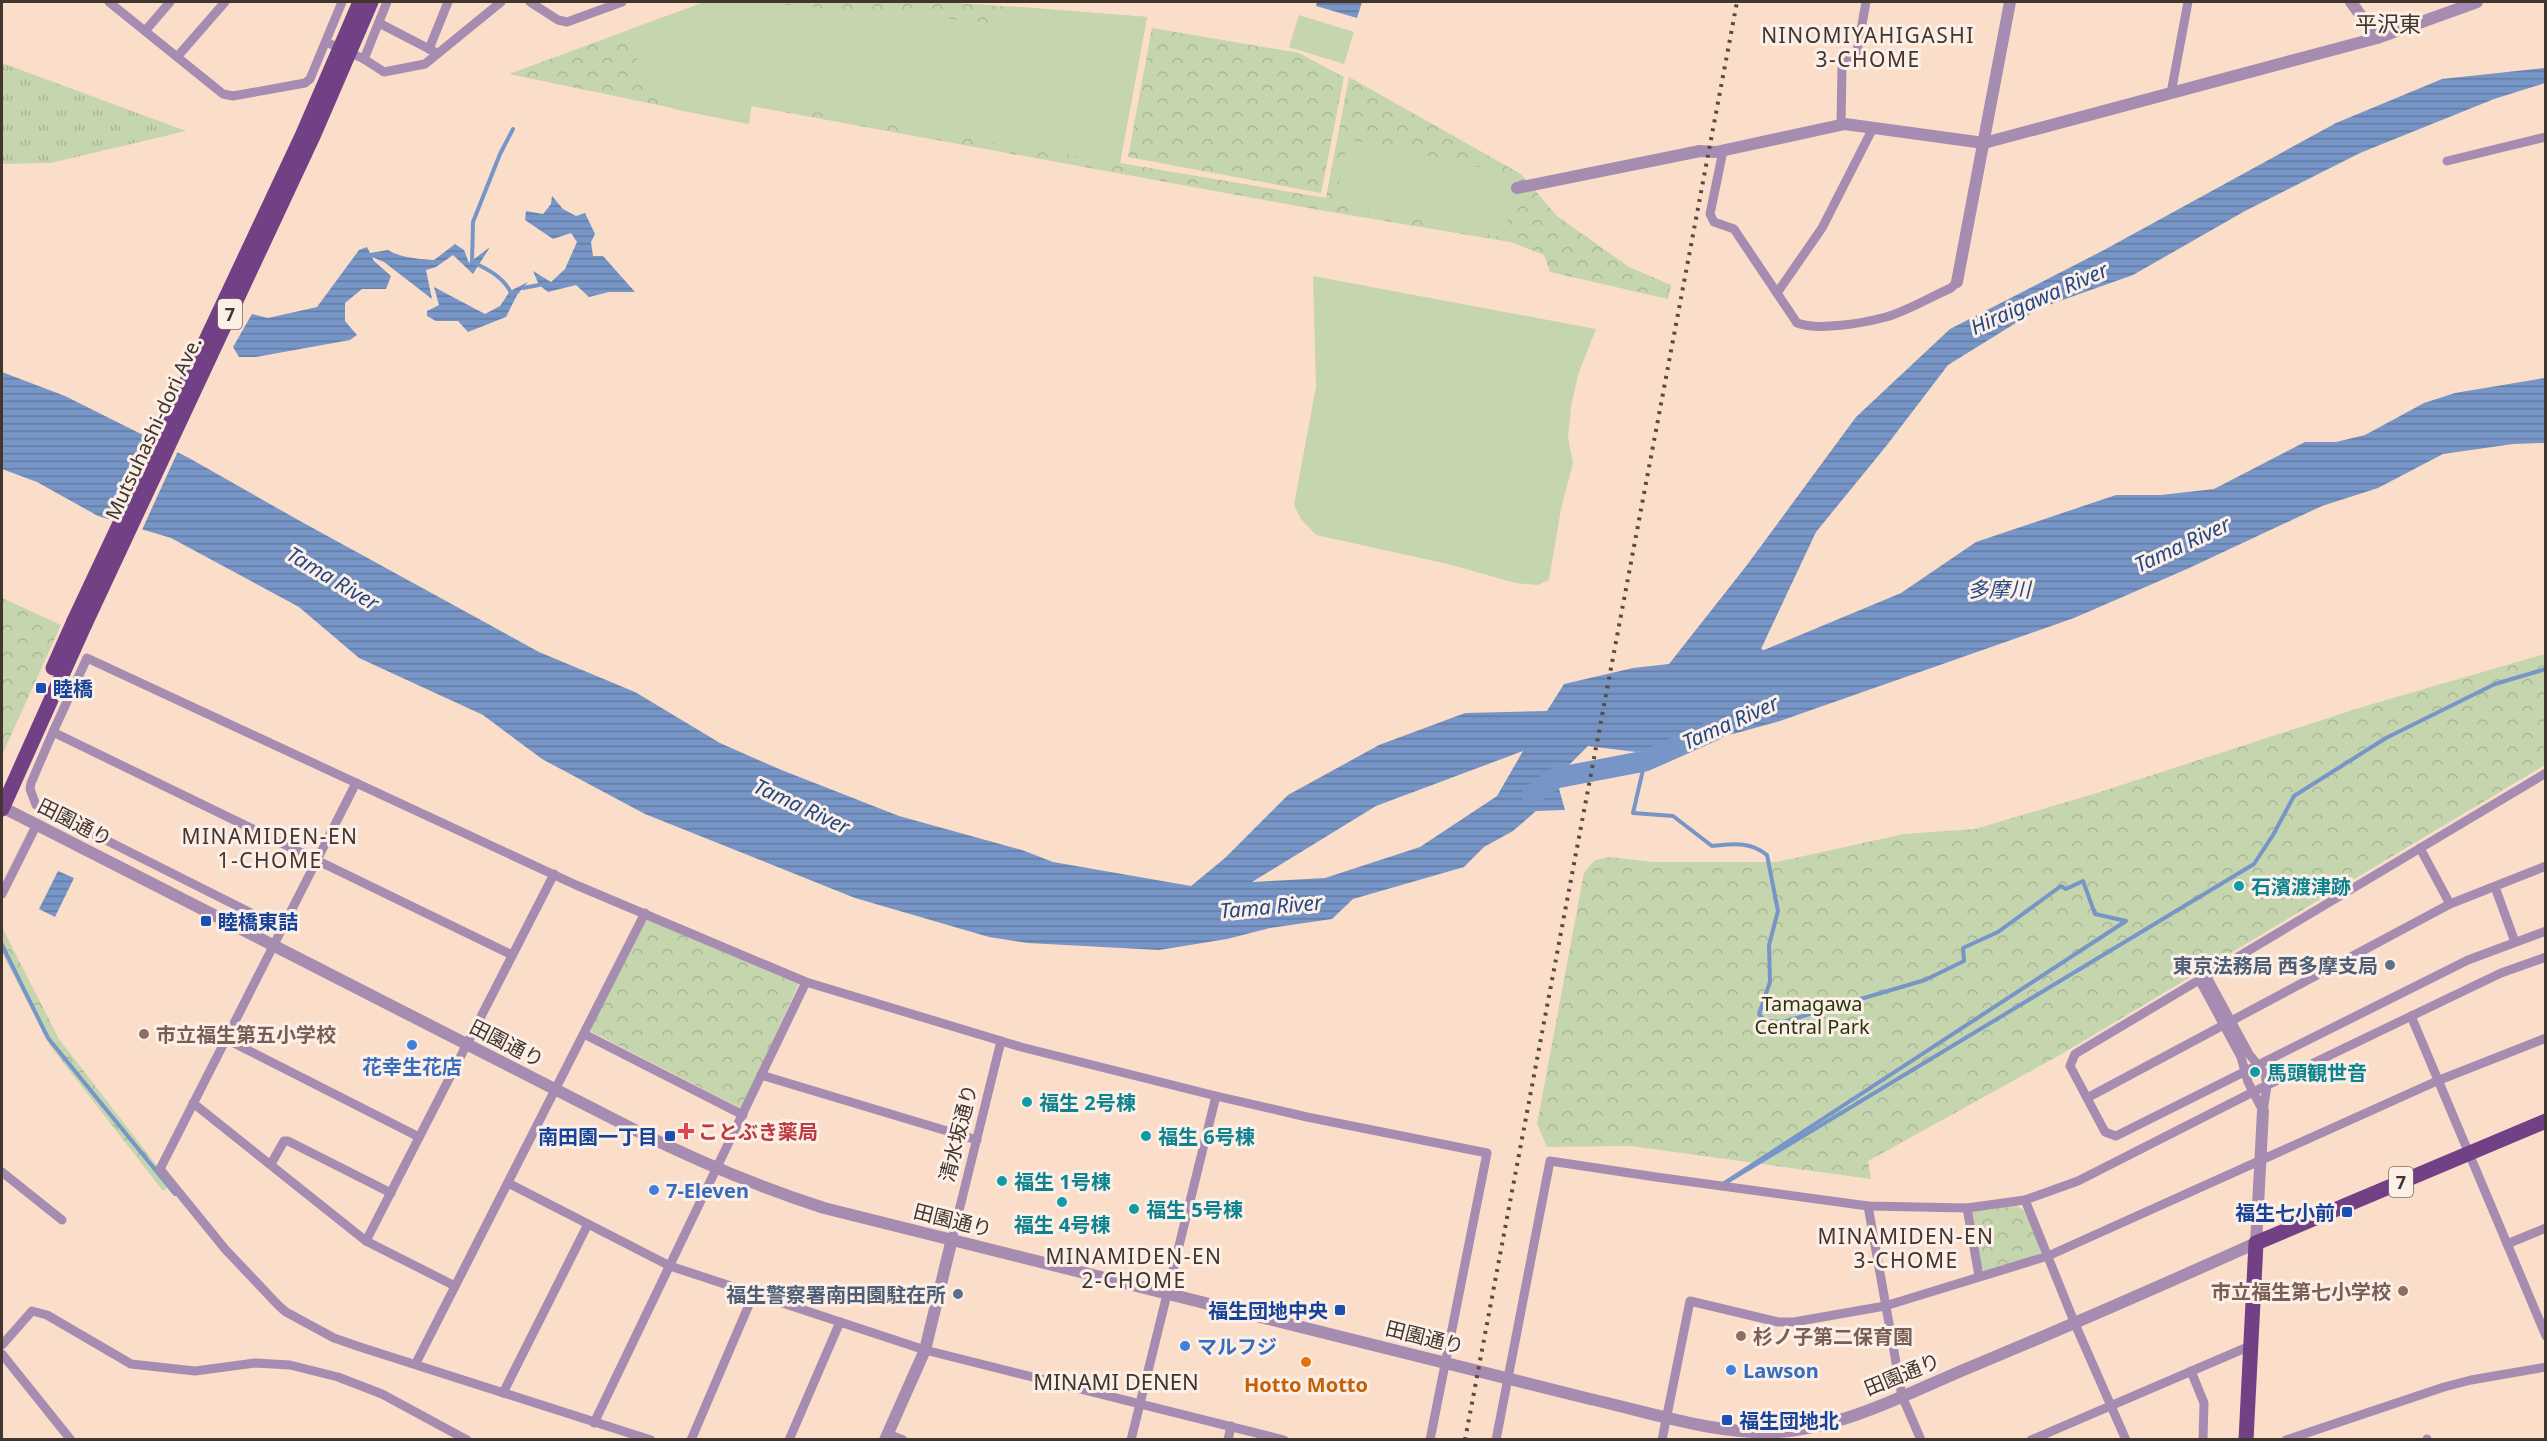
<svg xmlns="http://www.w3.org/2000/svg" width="2547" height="1441" font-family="'Noto Sans','Noto Sans JP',sans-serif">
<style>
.grass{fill:url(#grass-tufts)}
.forest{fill:url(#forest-crowns)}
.pitch{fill:#c5d5ae}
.water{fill:url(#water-rules);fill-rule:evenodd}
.pier{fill:#fbdeca}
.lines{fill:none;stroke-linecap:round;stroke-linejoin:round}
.stream{stroke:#7796c7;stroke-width:4}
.river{stroke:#7796c7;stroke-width:21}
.minor{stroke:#a78cb2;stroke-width:9}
.tertiary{stroke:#a78cb2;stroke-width:12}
.primary{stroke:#724185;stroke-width:15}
.rail{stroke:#594b42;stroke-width:4;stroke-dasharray:3 6;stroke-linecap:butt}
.primary-bridge{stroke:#724185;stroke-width:15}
.transit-dot{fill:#1a4fb4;stroke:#fbefe7;stroke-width:2}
.culture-dot{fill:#0f9aa8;stroke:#fbefe7;stroke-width:2}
.service-dot{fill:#5c6f8a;stroke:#fbefe7;stroke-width:2}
.education-dot{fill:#8d6e63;stroke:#fbefe7;stroke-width:2}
.shop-dot{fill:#3f7fe0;stroke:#fbefe7;stroke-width:2}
.health-dot{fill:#e0444e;stroke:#fbefe7;stroke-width:2}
.food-dot{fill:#e8710a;stroke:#fbefe7;stroke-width:2}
.labels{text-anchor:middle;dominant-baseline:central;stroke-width:6;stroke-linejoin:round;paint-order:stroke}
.shield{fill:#fbefe7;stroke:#796d66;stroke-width:1.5}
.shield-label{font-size:18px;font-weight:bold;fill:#41352e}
.street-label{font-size:20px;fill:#41352e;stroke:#fbefe7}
.transit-label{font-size:20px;font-weight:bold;fill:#164399;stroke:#fbefe7;text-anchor:start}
.culture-label{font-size:20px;font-weight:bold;fill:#0d838f;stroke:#fbefe7;text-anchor:start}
.service-label{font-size:20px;font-weight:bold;fill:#4e5e75;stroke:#fbefe7;text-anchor:end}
.park-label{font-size:20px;fill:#29370d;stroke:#fbefe7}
.education-label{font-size:20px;font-weight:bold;fill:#785e54;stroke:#fbefe7;text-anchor:start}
.shop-label{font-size:20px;font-weight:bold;fill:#366cbe;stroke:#fbefe7;text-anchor:start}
.health-label{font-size:20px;font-weight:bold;fill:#be3a42;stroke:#fbefe7;text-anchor:start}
.food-label{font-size:20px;font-weight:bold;fill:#c56008;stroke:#fbefe7}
.neighbourhood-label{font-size:21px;letter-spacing:1.5px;fill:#41352e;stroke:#fbefe7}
.water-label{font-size:21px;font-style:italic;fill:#234885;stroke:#fbefe7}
.quarter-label{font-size:22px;fill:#41352e;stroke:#fbefe7}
</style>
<defs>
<pattern id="grass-tufts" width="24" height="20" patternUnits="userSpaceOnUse" patternTransform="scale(1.5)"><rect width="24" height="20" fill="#c5d5ae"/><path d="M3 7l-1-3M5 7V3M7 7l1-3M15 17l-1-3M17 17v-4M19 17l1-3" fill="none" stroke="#aab796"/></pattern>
<pattern id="forest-crowns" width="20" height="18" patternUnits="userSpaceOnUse" patternTransform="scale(1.5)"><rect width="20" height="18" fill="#c5d5ae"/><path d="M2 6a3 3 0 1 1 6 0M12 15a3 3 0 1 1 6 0" fill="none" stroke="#aab796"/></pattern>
<pattern id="water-rules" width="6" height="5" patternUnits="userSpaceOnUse" patternTransform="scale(1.5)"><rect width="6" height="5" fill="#7796c7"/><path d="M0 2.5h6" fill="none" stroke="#637ba2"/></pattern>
</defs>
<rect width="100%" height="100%" fill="#fbdeca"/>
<path class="grass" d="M2,63L186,131L51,163L2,164Z"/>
<g class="forest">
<path d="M705,2H946L1147,17L1120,163L1326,198L1349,77L1521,174L1557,216L1629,267L1671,285L1668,299L1550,272L1544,255L1510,242L1319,210L751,106L749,124L509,74Z"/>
<path d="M1152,28L1299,53L1344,77L1321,193L1128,157Z"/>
<path d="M2,598L61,625L2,755Z"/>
<path d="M2545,654V765L2060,1055L1868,1161L1871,1179L1631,1146L1547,1147L1537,1124L1584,873L1595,860L1610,857L1652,862H1777L1904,834L1975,829L2100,792L2362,707Z"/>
<path d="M645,917L800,981L742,1109L588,1030Z"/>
<path d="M2,927L59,1039L171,1184L163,1191L51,1047L2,953Z"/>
<path d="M2016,1206L2024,1210L2041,1249L2040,1255L1986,1272L1981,1268L1970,1215L1974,1211Z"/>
</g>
<g class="pitch">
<path d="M705,2H753L1005,24L1009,6L1147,17L1120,163L980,141L752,101L749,124L673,109L655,89L640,66L633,49L631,29Z"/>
<path d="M1299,15L1354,32L1344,64L1289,47Z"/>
<path d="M1348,139L1517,175L1504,238L1335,203Z"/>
<path d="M1313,276L1596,329L1578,375L1571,407L1568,437L1573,463L1561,509L1549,580L1537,585L1515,583L1452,565L1316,535L1301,519L1294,505L1316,387Z"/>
</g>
<g class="water">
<path d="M1317,2H1362L1357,18L1316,6Z"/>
<path d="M2545,68V83L2494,99L2360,153L2245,211L2133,275L2040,308L1948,365L1887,445L1816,532L1761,649L1764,650L1901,593L1976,542L2116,495H2161L2214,489L2305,442H2336L2365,435L2424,403L2455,393L2545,378V443L2513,444L2443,454L2378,488L2322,506L2187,569L2074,618L1780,721L1733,734L1702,736L1677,747L1636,752L1588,746L1556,778L1565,810L1536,811L1513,831L1484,847L1464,867L1353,899L1332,919L1270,928L1227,939L1159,950L1028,943L989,937L855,898L645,814L542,759L483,715L359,658L299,607L238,574L171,538L98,516L37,482L2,469V372L65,396L189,458L300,521L539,652L635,692L720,743L779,769L899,816L1022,850L1053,862L1191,886L1225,858L1288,795L1379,745L1465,713L1547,711L1564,684L1633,668L1669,664L1747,565L1856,417L1950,329L2104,250L2336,123L2442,79ZM1523,751L1497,796L1420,847L1325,878L1252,882L1376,806Z"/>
<path d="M552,196L563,209L576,216L585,213L595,234L591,242L593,256H603L635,292H609L589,297L576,285L548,292L539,285L533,271L551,282L565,269L577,242L571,233L553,239L525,220L526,211L543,214L551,204Z"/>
<path d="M455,244L464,250L469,263L490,247L473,274L453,255L436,267L426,270L432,299L384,262L372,257L374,261L391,276L386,289H362L345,303V321L357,335L350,340L256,357H239L233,347L252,314L268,318L317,307L359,250L367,247L370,253L388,250C401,258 419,259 434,260Z"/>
<path d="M528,282L517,295L506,317L468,332L458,321H436L427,316V311L439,305L434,287L485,314L500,306L510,291Z"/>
<path d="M58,871L74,878L55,917L39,909Z"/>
</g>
<path class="pier" d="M149,434L179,449L141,532L108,522Z"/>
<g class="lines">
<g class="stream">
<path d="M523,288L539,285"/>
<path d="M512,295C505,278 488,269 472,262L473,222L500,154L513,129"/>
<path d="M1645,761L1633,813L1673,816L1712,846C1733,844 1750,841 1767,855L1778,911L1769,945L1770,982L1759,1014L1765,1021L1783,1022L1925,980L1964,961L1963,948L1998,932L2061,886L2066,889L2083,881L2095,914L2126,921L1723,1184"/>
<path d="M2,945L48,1038L175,1194"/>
<path d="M1725,1183L2254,864L2273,835L2294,796L2386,738L2495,684L2546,669"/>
</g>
<path class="river" d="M1532,795L1556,778L1645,761L1715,730"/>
<g class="minor">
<path d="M109,2L223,94L233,96L305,83L310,79L342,2"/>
<path d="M530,2L558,20L567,22L622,2"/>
<path d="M379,23L437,53"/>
<path d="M145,31L170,2"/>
<path d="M326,42L364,59L384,72L425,64L501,2"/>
<path d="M429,49L448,2"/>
<path d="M177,57L225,2"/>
<path d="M364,59L387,2"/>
<path d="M2171,93L2188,2"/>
<path d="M1841,125L1842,66L1857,52L1866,2"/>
<path d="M1723,151L1710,214L1714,222L1734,229L1797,323C1818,331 1864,323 1886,317C1908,311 1930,297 1951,288L1957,282"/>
<path d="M2447,161L2546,137"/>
<path d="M1777,293L1822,228L1873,128"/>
<path d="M53,732L87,658L576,885L806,982L1021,1047L1216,1096L1307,1117L1487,1153L1430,1440"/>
<path d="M2546,773L2075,1054L2070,1066L2105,1132L2116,1136L2468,960L2546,931"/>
<path d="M356,783L160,1169L225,1249L279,1306L286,1312L334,1338L360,1347L651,1440"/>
<path d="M2420,848L2450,904"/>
<path d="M2495,887L2515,942"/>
<path d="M2,894L37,824"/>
<path d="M281,928L36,805L30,789L31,783L53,732L512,955"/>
<path d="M2207,977L2249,1054L2265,1074L2267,1086L2263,1111"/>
<path d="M2200,981L2241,1057L2248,1082L2263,1111"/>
<path d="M2411,1016L2546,1336"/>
<path d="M584,1034L743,1115"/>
<path d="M226,1039L419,1137"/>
<path d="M761,1075L977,1140"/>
<path d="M2087,1098L2450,904L2546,866"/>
<path d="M193,1103L366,1241L455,1286"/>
<path d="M271,1164L284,1141H288L391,1193"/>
<path d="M2,1172L62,1220"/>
<path d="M508,1183L670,1266L925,1350L1284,1440"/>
<path d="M2025,1200L2075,1324L2126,1440"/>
<path d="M1868,1206L1902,1396L1921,1440"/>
<path d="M1967,1208L1979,1276"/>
<path d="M952,1239L1001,1041"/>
<path d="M366,1241L554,874"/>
<path d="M2507,1244L2546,1228"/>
<path d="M2,1345L32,1311L47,1315L131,1364L195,1371L255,1363L290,1365L338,1377L382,1394L467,1440"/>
<path d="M2,1354L71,1440"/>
<path d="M416,1363L645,913"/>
<path d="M2191,1371L2204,1403L2203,1440"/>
<path d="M503,1393L588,1224"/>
<path d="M594,1423L806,982"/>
<path d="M888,1434L903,1440"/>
<path d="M691,1440L754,1293"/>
<path d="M789,1440L840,1322"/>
<path d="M1131,1440L1216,1096"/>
<path d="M1228,1440L1231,1426"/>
<path d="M1496,1440L1550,1161L1656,1177L1868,1206L1967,1208L2025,1200L2078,1181L2253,1092L2501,973L2546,957"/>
<path d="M1662,1440L1690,1301L1778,1322H1794L1885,1306L2048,1256L2437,1081L2546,1038"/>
<path d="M2031,1440L2250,1346"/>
<path d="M2286,1440L2444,1387L2471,1380L2546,1367"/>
<path d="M2427,1440V1439"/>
</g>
<g class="tertiary">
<path d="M2351,2L2377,38"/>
<path d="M1517,188L1700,151L1716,152L1845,124L1984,143L2377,38L2477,2"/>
<path d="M1957,282L2010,2"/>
<path d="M2,807L635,1130C697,1161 759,1187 824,1208L1590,1399C1649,1412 1716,1435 1777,1432C1841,1428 1903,1396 1961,1371C2060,1330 2158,1287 2256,1243L2263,1111"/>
<path d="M885,1440L925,1350L952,1239"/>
</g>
<g class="primary">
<path d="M53,668L74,621"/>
<path d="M2,809L85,624"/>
<path d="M2246,1440L2256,1243L2546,1121"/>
</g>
<path class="rail" d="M1465,1440L1737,2"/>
<g class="primary-bridge">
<path d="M74,621L302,136L360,2"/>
<path d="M85,624L314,134L371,2"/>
</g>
</g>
<g class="transit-dot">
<rect x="35" y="682" width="12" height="12" rx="3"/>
<rect x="200" y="915" width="12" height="12" rx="3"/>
<rect x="664" y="1130" width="12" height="12" rx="3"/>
<rect x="2341" y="1206" width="12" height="12" rx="3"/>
<rect x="1334" y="1304" width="12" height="12" rx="3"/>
<rect x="1721" y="1414" width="12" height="12" rx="3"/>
</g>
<g class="culture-dot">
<circle cx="2239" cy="886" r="6"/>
<circle cx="2255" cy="1072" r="6"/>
<circle cx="1027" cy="1102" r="6"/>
<circle cx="1146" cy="1136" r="6"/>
<circle cx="1002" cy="1181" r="6"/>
<circle cx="1062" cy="1202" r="6"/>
<circle cx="1134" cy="1209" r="6"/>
</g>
<g class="service-dot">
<circle cx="2390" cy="965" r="6"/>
<circle cx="958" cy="1294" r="6"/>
</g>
<g class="education-dot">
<circle cx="144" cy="1034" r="6"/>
<circle cx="2403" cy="1291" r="6"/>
<circle cx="1741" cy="1336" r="6"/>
</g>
<g class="shop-dot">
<circle cx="412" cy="1045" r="6"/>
<circle cx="654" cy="1190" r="6"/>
<circle cx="1185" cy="1346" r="6"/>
<circle cx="1731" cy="1370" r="6"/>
</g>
<path class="health-dot" d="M683 1122h6v6h6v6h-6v6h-6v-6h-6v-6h6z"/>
<circle class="food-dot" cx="1306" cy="1362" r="6"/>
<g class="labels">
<g class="shield">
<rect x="218" y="299" width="24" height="30" rx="4.5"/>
<rect x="2389" y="1167" width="24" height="30" rx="4.5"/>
</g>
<g class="shield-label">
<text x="230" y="314">7</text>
<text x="2401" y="1182">7</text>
</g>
<g class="street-label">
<text transform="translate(153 428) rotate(-65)">Mutsuhashi-dori Ave.</text>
<text transform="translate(75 822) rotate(27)">田園通り</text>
<text transform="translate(507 1043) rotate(27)">田園通り</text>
<text transform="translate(958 1133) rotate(-76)">清水坂通り</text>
<text transform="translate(953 1220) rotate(14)">田園通り</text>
<text transform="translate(1425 1337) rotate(14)">田園通り</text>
<text transform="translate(1902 1374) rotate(-22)">田園通り</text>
</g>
<g class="transit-label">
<text x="53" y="688">睦橋</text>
<text x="218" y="921">睦橋東詰</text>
<text x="658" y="1136" text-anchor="end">南田園一丁目</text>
<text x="2335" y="1212" text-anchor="end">福生七小前</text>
<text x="1328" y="1310" text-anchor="end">福生団地中央</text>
<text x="1739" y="1420">福生団地北</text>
</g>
<g class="culture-label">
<text x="2251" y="886">石濱渡津跡</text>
<text x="2267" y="1072">馬頭観世音</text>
<text x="1039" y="1102">福生 2号棟</text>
<text x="1158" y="1136">福生 6号棟</text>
<text x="1014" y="1181">福生 1号棟</text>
<text x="1146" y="1209">福生 5号棟</text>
<text x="1062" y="1224" text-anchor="middle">福生 4号棟</text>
</g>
<g class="service-label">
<text x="2378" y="965">東京法務局 西多摩支局</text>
<text x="946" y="1294">福生警察署南田園駐在所</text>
</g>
<g class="park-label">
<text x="1812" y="1003">Tamagawa<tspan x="1812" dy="23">Central Park</tspan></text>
</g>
<g class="education-label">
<text x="156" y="1034">市立福生第五小学校</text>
<text x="2391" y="1291" text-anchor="end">市立福生第七小学校</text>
<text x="1753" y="1336">杉ノ子第二保育園</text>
</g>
<g class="shop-label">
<text x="412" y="1066" text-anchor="middle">花幸生花店</text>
<text x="666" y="1190">7-Eleven</text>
<text x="1197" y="1346">マルフジ</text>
<text x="1743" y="1370">Lawson</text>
</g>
<g class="health-label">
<text x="698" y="1131">ことぶき薬局</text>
</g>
<g class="food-label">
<text x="1306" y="1384">Hotto Motto</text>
</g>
<g class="neighbourhood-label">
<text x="1868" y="35">NINOMIYAHIGASHI<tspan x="1868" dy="24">3-CHOME</tspan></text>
<text x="270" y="836">MINAMIDEN-EN<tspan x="270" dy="24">1-CHOME</tspan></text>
<text x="1906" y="1236">MINAMIDEN-EN<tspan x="1906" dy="24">3-CHOME</tspan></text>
<text x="1134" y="1256">MINAMIDEN-EN<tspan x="1134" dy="24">2-CHOME</tspan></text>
</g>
<g class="water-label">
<text transform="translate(2039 298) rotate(-24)">Hiraigawa River</text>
<text transform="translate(2182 544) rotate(-25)">Tama River</text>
<text transform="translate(333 578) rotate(31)">Tama River</text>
<text x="1999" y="589">多摩川</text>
<text transform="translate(1730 722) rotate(-24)">Tama River</text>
<text transform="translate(802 806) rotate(25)">Tama River</text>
<text transform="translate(1271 906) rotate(-5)">Tama River</text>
</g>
<g class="quarter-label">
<text x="2388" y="23">平沢東</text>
<text x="1116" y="1381">MINAMI DENEN</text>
</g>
</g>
<rect width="2547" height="1441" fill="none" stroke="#41352e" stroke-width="6"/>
</svg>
